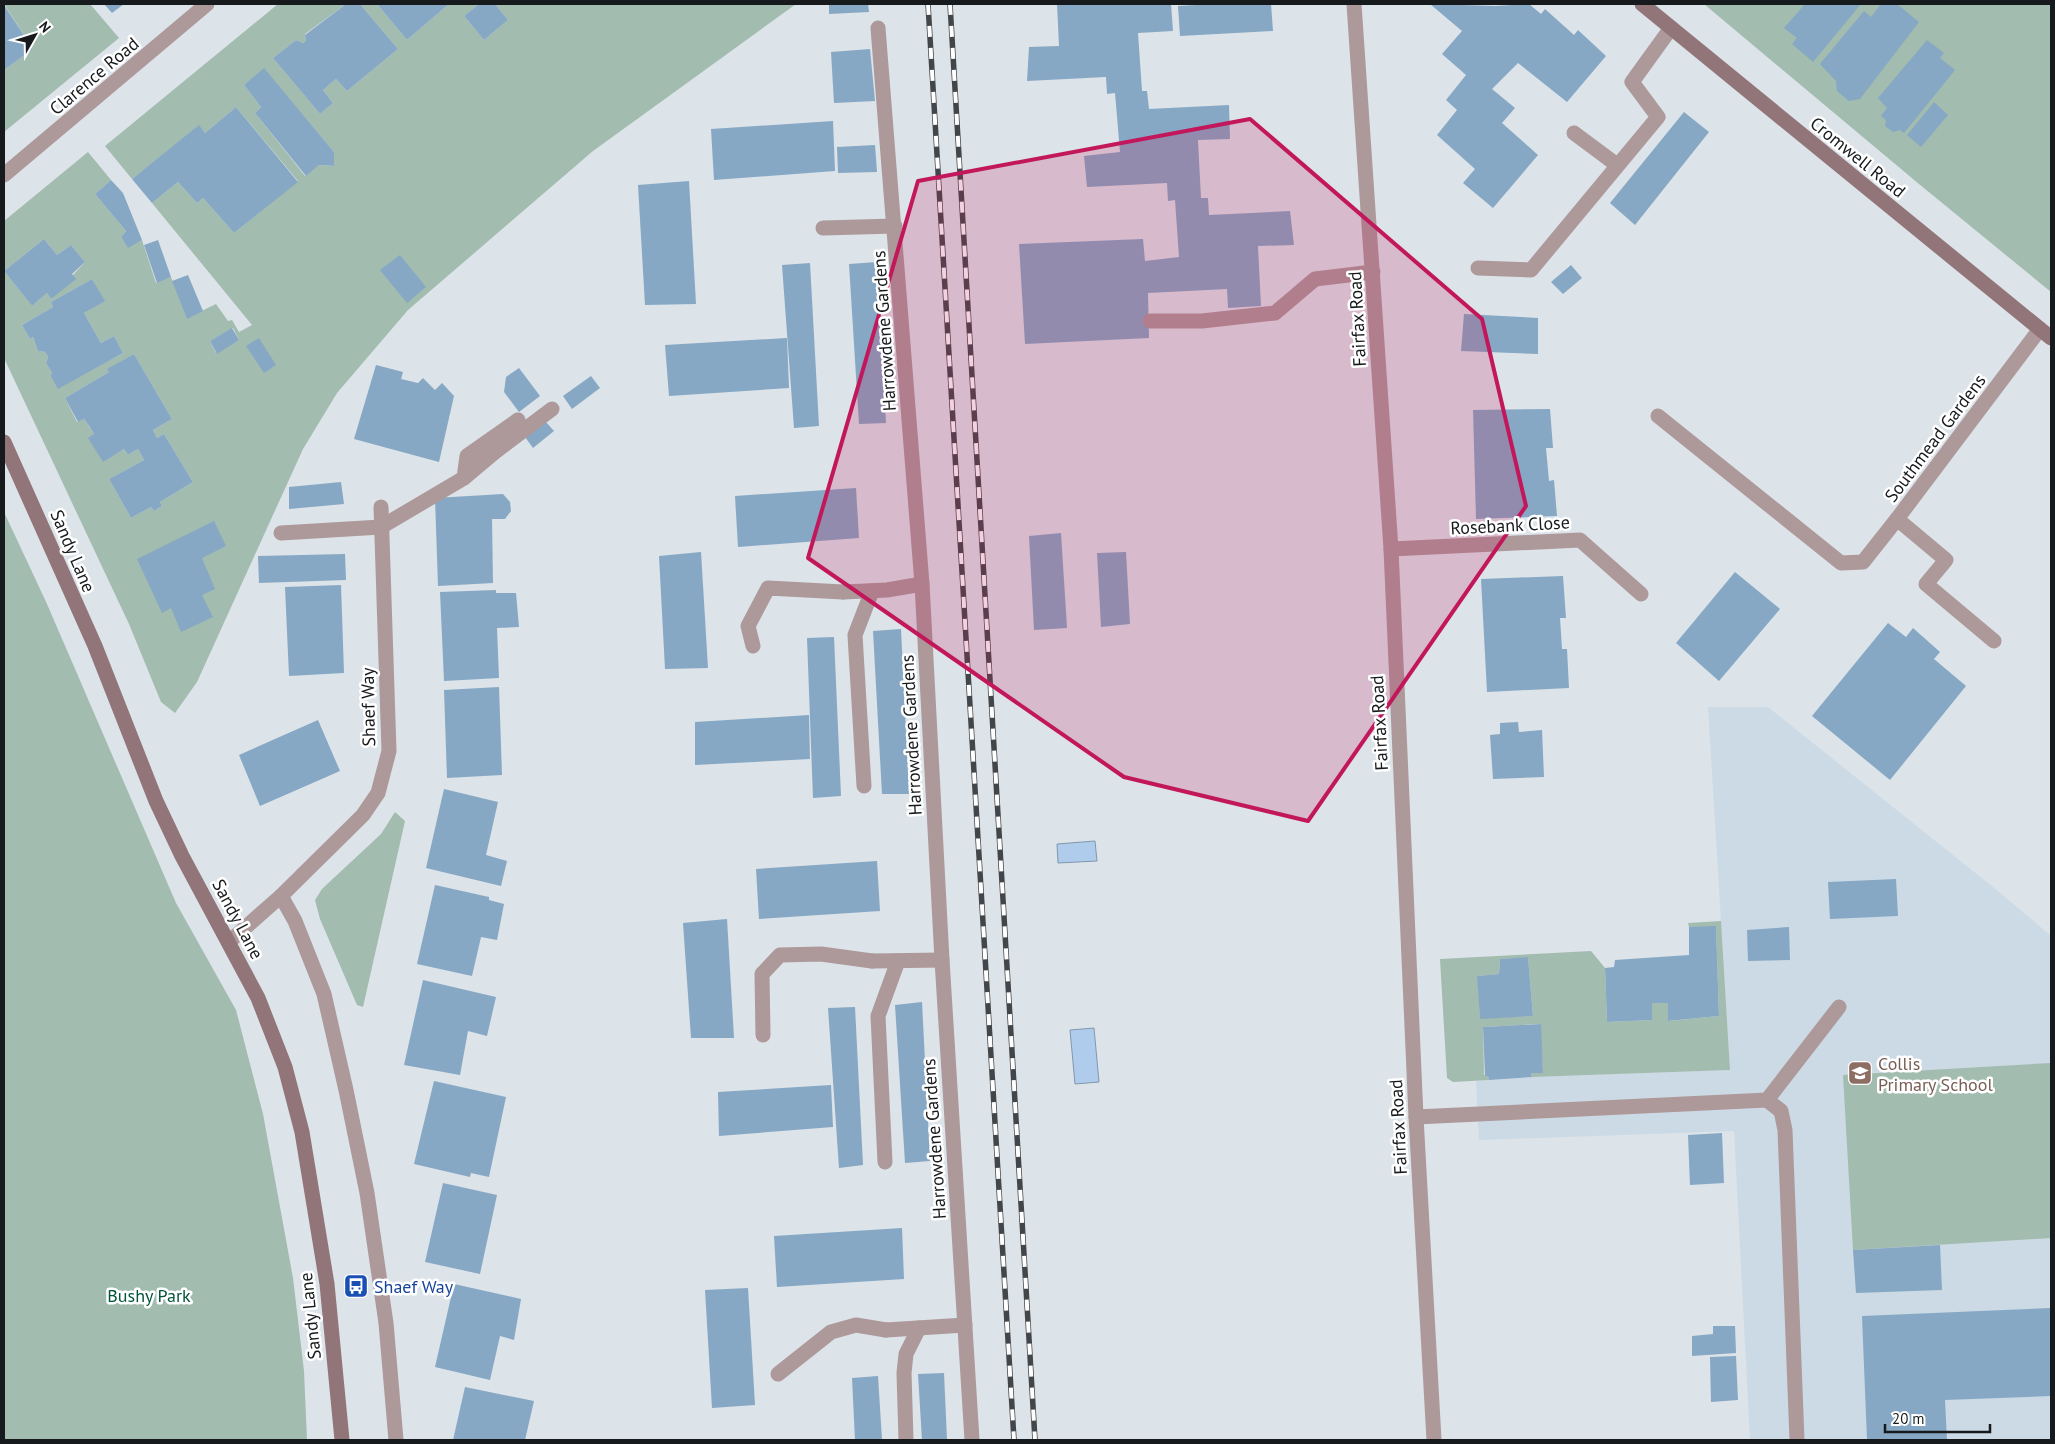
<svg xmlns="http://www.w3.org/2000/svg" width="2055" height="1444" font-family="'PT Sans',sans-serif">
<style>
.built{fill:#ccdae5}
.green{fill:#a2bcaf;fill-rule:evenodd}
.water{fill:#b0ccec;stroke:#8297ae}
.building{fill:#86a8c4}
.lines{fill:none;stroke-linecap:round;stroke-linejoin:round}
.service{stroke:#ad989a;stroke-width:15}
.pedestrian{stroke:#ad989a;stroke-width:15}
.minor{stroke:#ad989a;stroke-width:15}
.secondary{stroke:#927578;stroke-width:15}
.rail-casing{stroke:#434649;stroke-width:5.5}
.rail{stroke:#fff;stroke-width:4;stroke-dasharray:11;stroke-linecap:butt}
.marked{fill:#c2185b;fill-opacity:0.2;stroke:#c2185b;stroke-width:4;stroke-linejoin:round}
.labels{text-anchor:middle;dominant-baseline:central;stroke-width:5;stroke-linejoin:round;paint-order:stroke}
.street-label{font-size:18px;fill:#171a1c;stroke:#fff}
.education-label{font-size:18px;fill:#785e54;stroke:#fff;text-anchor:start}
.transit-label{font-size:18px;fill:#164399;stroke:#fff;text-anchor:start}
.park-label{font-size:18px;fill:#005439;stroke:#fff}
</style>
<rect width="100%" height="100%" fill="#dce3e9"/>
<path class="built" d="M1708,707H1768L1998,891L2051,936V1440H1750L1734,1131L1479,1140L1476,1081L1532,1077L1730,1070Z"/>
<g class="green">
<path d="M4,4H90L119,38L4,132V70L33,49Z"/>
<path d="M278,4H346L305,34L306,41L303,43L296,40L273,58L320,114L333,103L323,90L336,79L347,91L398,49L360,4H377L407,40L449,4H479L464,16L484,40L508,20L495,4H796L593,151L408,310L337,393L303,449L197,682L175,713L161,702L129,624L4,358V221L88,152L111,180L95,194L126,231L121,237L128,247L142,240L156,283L171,277L187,318L216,304L228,321L232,320L239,332L252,325L152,203L178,182L197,203L203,198L234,233L298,181L236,107L205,133L199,126L132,179L105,146ZM264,69L334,152V166L319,165L305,176L255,113L261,107L244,85ZM44,239L57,255L71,245L85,262L51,299L47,293L32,306L4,271ZM92,279L104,301L84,313L101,343L114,336L123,353L58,388L50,375L52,373L46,363L48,357L45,352L38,351L33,337L30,339L22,325L53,307L51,302ZM233,328L239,340L216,353L210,341ZM134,354L172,419L153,430L157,438L164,434L193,482L160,502L162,506L154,511L151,507L131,518L109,479L144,460L138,449L128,455L124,449L103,461L94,434L84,419L77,422L65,398L109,372L108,369Z"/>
<path d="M1704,4H2051V292L1919,184Z"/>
<path d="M4,512L47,604L176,903L236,1010L263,1114L293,1278L304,1371L307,1440H4Z"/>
<path d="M395,812L405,821L363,1007L357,1005L320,919L315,900L322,889L381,834Z"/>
<path d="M1721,921L1730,1070L1532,1077L1531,1073H1543L1540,1024L1483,1027L1484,1075L1488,1076L1489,1080L1453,1082L1447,1078L1440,959L1591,951L1605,968L1607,1022L1652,1020V1003H1668L1669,1021L1719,1016L1716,927H1689L1688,923ZM1528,958L1533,1016L1480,1018L1478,976L1499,974L1500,959Z"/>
<path d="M2051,1063V1238L1853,1250L1843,1075Z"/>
</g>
<g class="water">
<path d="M1095,841L1097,861L1058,863L1057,844Z"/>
<path d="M1094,1028L1099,1082L1075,1084L1070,1030Z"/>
</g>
<g class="building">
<path d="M104,4H124L112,13Z"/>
<path d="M346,4H360L398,49L347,91L336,79L323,90L333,103L320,114L273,58L296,40L303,43L306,41L305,35Z"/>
<path d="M377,4H449L407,40Z"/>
<path d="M479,4H495L508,20L484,40L464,16Z"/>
<path d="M829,4H868L869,12L829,14Z"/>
<path d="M1057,4H1171L1173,31L1138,33L1142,91H1147L1149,109L1229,105L1230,139L1198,140L1201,198H1208L1209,215L1290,211L1294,245L1258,246L1261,306L1228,308L1227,289L1148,293L1149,338L1025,344L1019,244L1143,239L1145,261L1179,257L1175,200L1168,201L1167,183L1087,187L1084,156L1120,152L1115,93L1107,94L1106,77L1027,81L1029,47L1059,46Z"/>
<path d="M1213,4H1271L1273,31L1180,36L1178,6Z"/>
<path d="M1430,4L1495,6L1529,4L1541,14L1545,9L1574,35L1578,30L1606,56L1567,102L1518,63L1492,89L1515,108L1502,123L1538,155L1493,208L1463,183L1475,169L1437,135L1457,110L1446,100L1466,75L1442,54L1462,31Z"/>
<path d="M1805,4H1861L1813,62L1792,44L1797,38L1784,28Z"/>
<path d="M1881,4H1897L1919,22L1860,99L1849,101L1837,91L1836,81L1820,64L1864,11L1871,17Z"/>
<path d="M4,5L33,49L4,70Z"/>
<path d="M1927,40L1944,53L1940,58L1955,70L1904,133L1900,130L1893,132L1885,126L1886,120L1881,116L1887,108L1878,98Z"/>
<path d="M870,49L875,101L834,103L831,52Z"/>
<path d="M264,68L334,152V166L319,165L306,176L255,113L261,107L244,85Z"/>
<path d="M1934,102L1948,115L1921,147L1907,135Z"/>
<path d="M236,107L298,182L234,233L203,198L197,203L178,182L152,203L132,179L199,125L205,133Z"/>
<path d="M1684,112L1709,132L1635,225L1610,203Z"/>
<path d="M833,121L835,171L714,180L711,129Z"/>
<path d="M875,145L877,172L838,173L837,147Z"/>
<path d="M111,180L123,193L142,240L128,248L121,237L126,231L95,194Z"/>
<path d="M689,181L696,304L645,305L638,185Z"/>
<path d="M44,239L57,255L71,245L85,262L72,274L76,279L51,299L47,293L32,306L4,271Z"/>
<path d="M158,240L171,277L157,283L144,245Z"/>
<path d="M400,255L426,287L407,303L380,270Z"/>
<path d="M877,262L886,423L859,424L849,264Z"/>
<path d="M810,263L819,426L794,428L782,265Z"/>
<path d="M1571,265L1582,278L1563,294L1551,282Z"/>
<path d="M188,275L203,311L187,319L172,281Z"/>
<path d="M92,279L105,301L84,313L101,343L114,336L123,353L58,389L50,375L52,373L46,363L48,357L45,352L38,351L33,337L30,339L22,325L53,307L51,302Z"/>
<path d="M1464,314L1538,318V354L1461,351Z"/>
<path d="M232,328L239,340L217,354L210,341Z"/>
<path d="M259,338L276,365L264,373L246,346Z"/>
<path d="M787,338L789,388L669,396L665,345Z"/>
<path d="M134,354L172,419L153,430L157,438L164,434L193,482L160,502L162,506L154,511L151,507L131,518L109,479L144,460L138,449L128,455L124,449L103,462L88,438L94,434L89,426L84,419L78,422L65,398L109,372L107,369Z"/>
<path d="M376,365L403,372L401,379L418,383L423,378L435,390L442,383L454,396L439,462L354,439Z"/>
<path d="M519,368L540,396L519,412L504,392L506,377Z"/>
<path d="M591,376L600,388L572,409L563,396Z"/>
<path d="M1550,409L1553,448H1546L1549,481L1554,480L1557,516L1476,519L1473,410Z"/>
<path d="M545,421L554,431L533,448L525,437Z"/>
<path d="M341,482L344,504L289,509V487Z"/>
<path d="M856,488L859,538L738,547L735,496Z"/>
<path d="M503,494L510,502L511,511L505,519H492L493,583L438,586L435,498Z"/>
<path d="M214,521L226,546L202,558L215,589L202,595L213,617L181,632L171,608L162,613L137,559Z"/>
<path d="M1061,533L1067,628L1034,630L1029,536Z"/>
<path d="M701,552L708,668L665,669L659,556Z"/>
<path d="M1126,552L1130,624L1101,627L1097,553Z"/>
<path d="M345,554L346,580L259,583L258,556Z"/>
<path d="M1735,572L1780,609L1719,681L1676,643Z"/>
<path d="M1563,576L1566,618H1560L1562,649H1567L1569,688L1487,692L1481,579Z"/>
<path d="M341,585L344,673L289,676L285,587Z"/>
<path d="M496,590V593H516L519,627L497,628L499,678L444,681L440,592Z"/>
<path d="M1888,623L1906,637L1913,628L1940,652L1934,659L1966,686L1890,780L1812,716Z"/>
<path d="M901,629L909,794H882L873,631Z"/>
<path d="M834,637L841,796L813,798L807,638Z"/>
<path d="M499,687L502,775L447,778L444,690Z"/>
<path d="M809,715L810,759L695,765V722Z"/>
<path d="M318,720L340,771L260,806L239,755Z"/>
<path d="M1518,722L1519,732L1542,730L1544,777L1493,779L1490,735L1500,734V723Z"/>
<path d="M444,789L498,802L486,855L507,861L501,886L426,868Z"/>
<path d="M877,861L880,911L759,919L756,869Z"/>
<path d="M1896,879L1898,916L1830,919L1828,882Z"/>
<path d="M435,885L489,897V900L504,904L497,940L481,937L472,976L417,964Z"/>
<path d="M727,919L734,1038H691L683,923Z"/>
<path d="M1716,926L1719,1016L1668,1021V1003H1652V1020L1607,1022L1605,968L1614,967L1615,960L1689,955V927Z"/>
<path d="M1789,927L1790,960L1748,961L1747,930Z"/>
<path d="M1528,957L1533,1016L1480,1019L1477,976L1499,974L1500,959Z"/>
<path d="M423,980L496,997L487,1036L468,1031L460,1075L404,1065Z"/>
<path d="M922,1002L930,1161L905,1163L895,1005Z"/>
<path d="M855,1007L863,1165L839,1168L828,1008Z"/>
<path d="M1541,1024L1543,1073H1531L1532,1077L1489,1080L1488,1076H1485L1483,1027Z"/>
<path d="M434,1081L506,1097L489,1177L471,1173L470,1177L414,1164Z"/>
<path d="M831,1085L833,1127L719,1136L718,1092Z"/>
<path d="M1722,1133L1724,1183L1690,1185L1688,1135Z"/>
<path d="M443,1183L497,1195L480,1274L425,1262Z"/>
<path d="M902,1228L904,1279L777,1287L774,1236Z"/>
<path d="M1940,1245L1942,1290L1856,1293L1853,1250Z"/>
<path d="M454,1284L521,1299L514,1340L500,1336L490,1380L435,1367Z"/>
<path d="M748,1288L755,1405L712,1408L705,1290Z"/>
<path d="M2051,1308V1396L1945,1400L1947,1440H1867L1862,1316Z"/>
<path d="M1713,1326H1735L1736,1353L1692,1356V1336L1713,1334Z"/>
<path d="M1736,1356L1738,1400L1711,1402L1710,1357Z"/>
<path d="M944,1373L947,1440H922L918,1374Z"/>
<path d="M878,1376L882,1440H855L852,1378Z"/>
<path d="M465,1387L534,1401L525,1440H453Z"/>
</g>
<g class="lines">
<g class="service">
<path d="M1574,133L1617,165"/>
<path d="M823,228L895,226"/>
<path d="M1478,268L1531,270L1658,117L1632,82L1671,28"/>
<path d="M1150,321H1202L1275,313L1315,279L1373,272"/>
<path d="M1658,416L1841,563L1863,562L1897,519"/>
<path d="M464,478L495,452L552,409"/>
<path d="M281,533L381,527L464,478L467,456L518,420"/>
<path d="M843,592L887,590L922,584"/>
<path d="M1994,641L1926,584L1946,560L1897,519L2040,329"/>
<path d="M864,786L855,635L872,591"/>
<path d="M872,961L942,960"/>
<path d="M1767,1100L1781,1111L1785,1130L1797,1440"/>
<path d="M1416,1117L1767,1100L1839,1007"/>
<path d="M885,1162L878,1016L898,961"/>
<path d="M886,1330L965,1325"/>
<path d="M906,1440L904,1373L906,1354L919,1328"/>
</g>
<g class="pedestrian">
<path d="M753,646L748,626L768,588L843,592"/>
<path d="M763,1035L762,974L780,955L821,954L872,961"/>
<path d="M778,1374L831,1332L856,1325L886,1330"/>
</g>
<g class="minor">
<path d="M1354,4L1391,549L1416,1117L1434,1440"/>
<path d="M878,28L922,584L942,960L972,1440"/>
<path d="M4,175L207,4"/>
<path d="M381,507L389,751L378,793L363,815L281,896L295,921L324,994L346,1090L367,1193L386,1323L396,1440"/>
<path d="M1391,549L1580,540L1641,594"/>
<path d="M230,941L281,896"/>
</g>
<g class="secondary">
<path d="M1642,4L2051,338"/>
<path d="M4,442L95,646L156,801L182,856L258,998L285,1067L302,1132L327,1284L342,1440"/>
</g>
<defs>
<g id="rail">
<path d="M928,4L1014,1440"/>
<path d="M950,4L1035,1440"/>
</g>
</defs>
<use href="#rail" class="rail-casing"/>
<use href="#rail" class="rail"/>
</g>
<path class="marked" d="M1250,119L1482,319L1526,506L1308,821L1124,777L808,558L918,181Z"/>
<defs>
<symbol id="school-square" viewBox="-11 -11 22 22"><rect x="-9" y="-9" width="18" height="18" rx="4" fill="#8d6e63" stroke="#fff"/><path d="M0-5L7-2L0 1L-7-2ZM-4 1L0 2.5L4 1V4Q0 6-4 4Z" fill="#fff"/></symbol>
<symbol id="bus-square" viewBox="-11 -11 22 22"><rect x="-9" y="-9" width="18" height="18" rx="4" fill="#1a4fb4" stroke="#fff"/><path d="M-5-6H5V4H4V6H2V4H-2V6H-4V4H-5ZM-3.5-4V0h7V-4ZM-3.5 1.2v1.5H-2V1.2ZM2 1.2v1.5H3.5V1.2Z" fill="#fff"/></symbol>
</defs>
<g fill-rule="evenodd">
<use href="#school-square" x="1846" y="1059" width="28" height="28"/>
<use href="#bus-square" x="342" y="1272" width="28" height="28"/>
</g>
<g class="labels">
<g class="street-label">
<text transform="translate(94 76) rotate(-40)">Clarence Road</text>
<text transform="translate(1858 157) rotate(39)">Cromwell Road</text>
<text transform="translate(1357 319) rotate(-93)">Fairfax Road</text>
<text transform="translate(884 331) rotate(-94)">Harrowdene Gardens</text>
<text transform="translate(1935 438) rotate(-53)">Southmead Gardens</text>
<text transform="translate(1510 525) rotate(-3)">Rosebank Close</text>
<text transform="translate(73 551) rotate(67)">Sandy Lane</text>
<text transform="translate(368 707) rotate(-91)">Shaef Way</text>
<text transform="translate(1379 723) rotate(-93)">Fairfax Road</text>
<text transform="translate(911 735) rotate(-93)">Harrowdene Gardens</text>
<text transform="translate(238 919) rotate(62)">Sandy Lane</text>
<text transform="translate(1398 1127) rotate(-93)">Fairfax Road</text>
<text transform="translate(934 1139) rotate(-94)">Harrowdene Gardens</text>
<text transform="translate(310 1316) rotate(-96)">Sandy Lane</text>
</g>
<g class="education-label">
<text x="1878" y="1063">Collis<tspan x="1878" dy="21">Primary School</tspan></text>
</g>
<g class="transit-label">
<text x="374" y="1286">Shaef Way</text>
</g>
<g class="park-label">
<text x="149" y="1295">Bushy Park</text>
</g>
</g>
<rect width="2055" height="1444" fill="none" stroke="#171a1c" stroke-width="10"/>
<g transform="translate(35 35) rotate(51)" stroke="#ffffff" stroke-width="4" paint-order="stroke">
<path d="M0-4L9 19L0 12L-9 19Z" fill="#171a1c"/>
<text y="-8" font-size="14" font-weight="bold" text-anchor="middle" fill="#171a1c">N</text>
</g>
<path d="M1885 1424v8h105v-8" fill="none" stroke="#171a1c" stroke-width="2.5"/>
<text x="1892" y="1424" font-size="15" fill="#171a1c" stroke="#ffffff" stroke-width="4" paint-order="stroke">20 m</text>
</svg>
